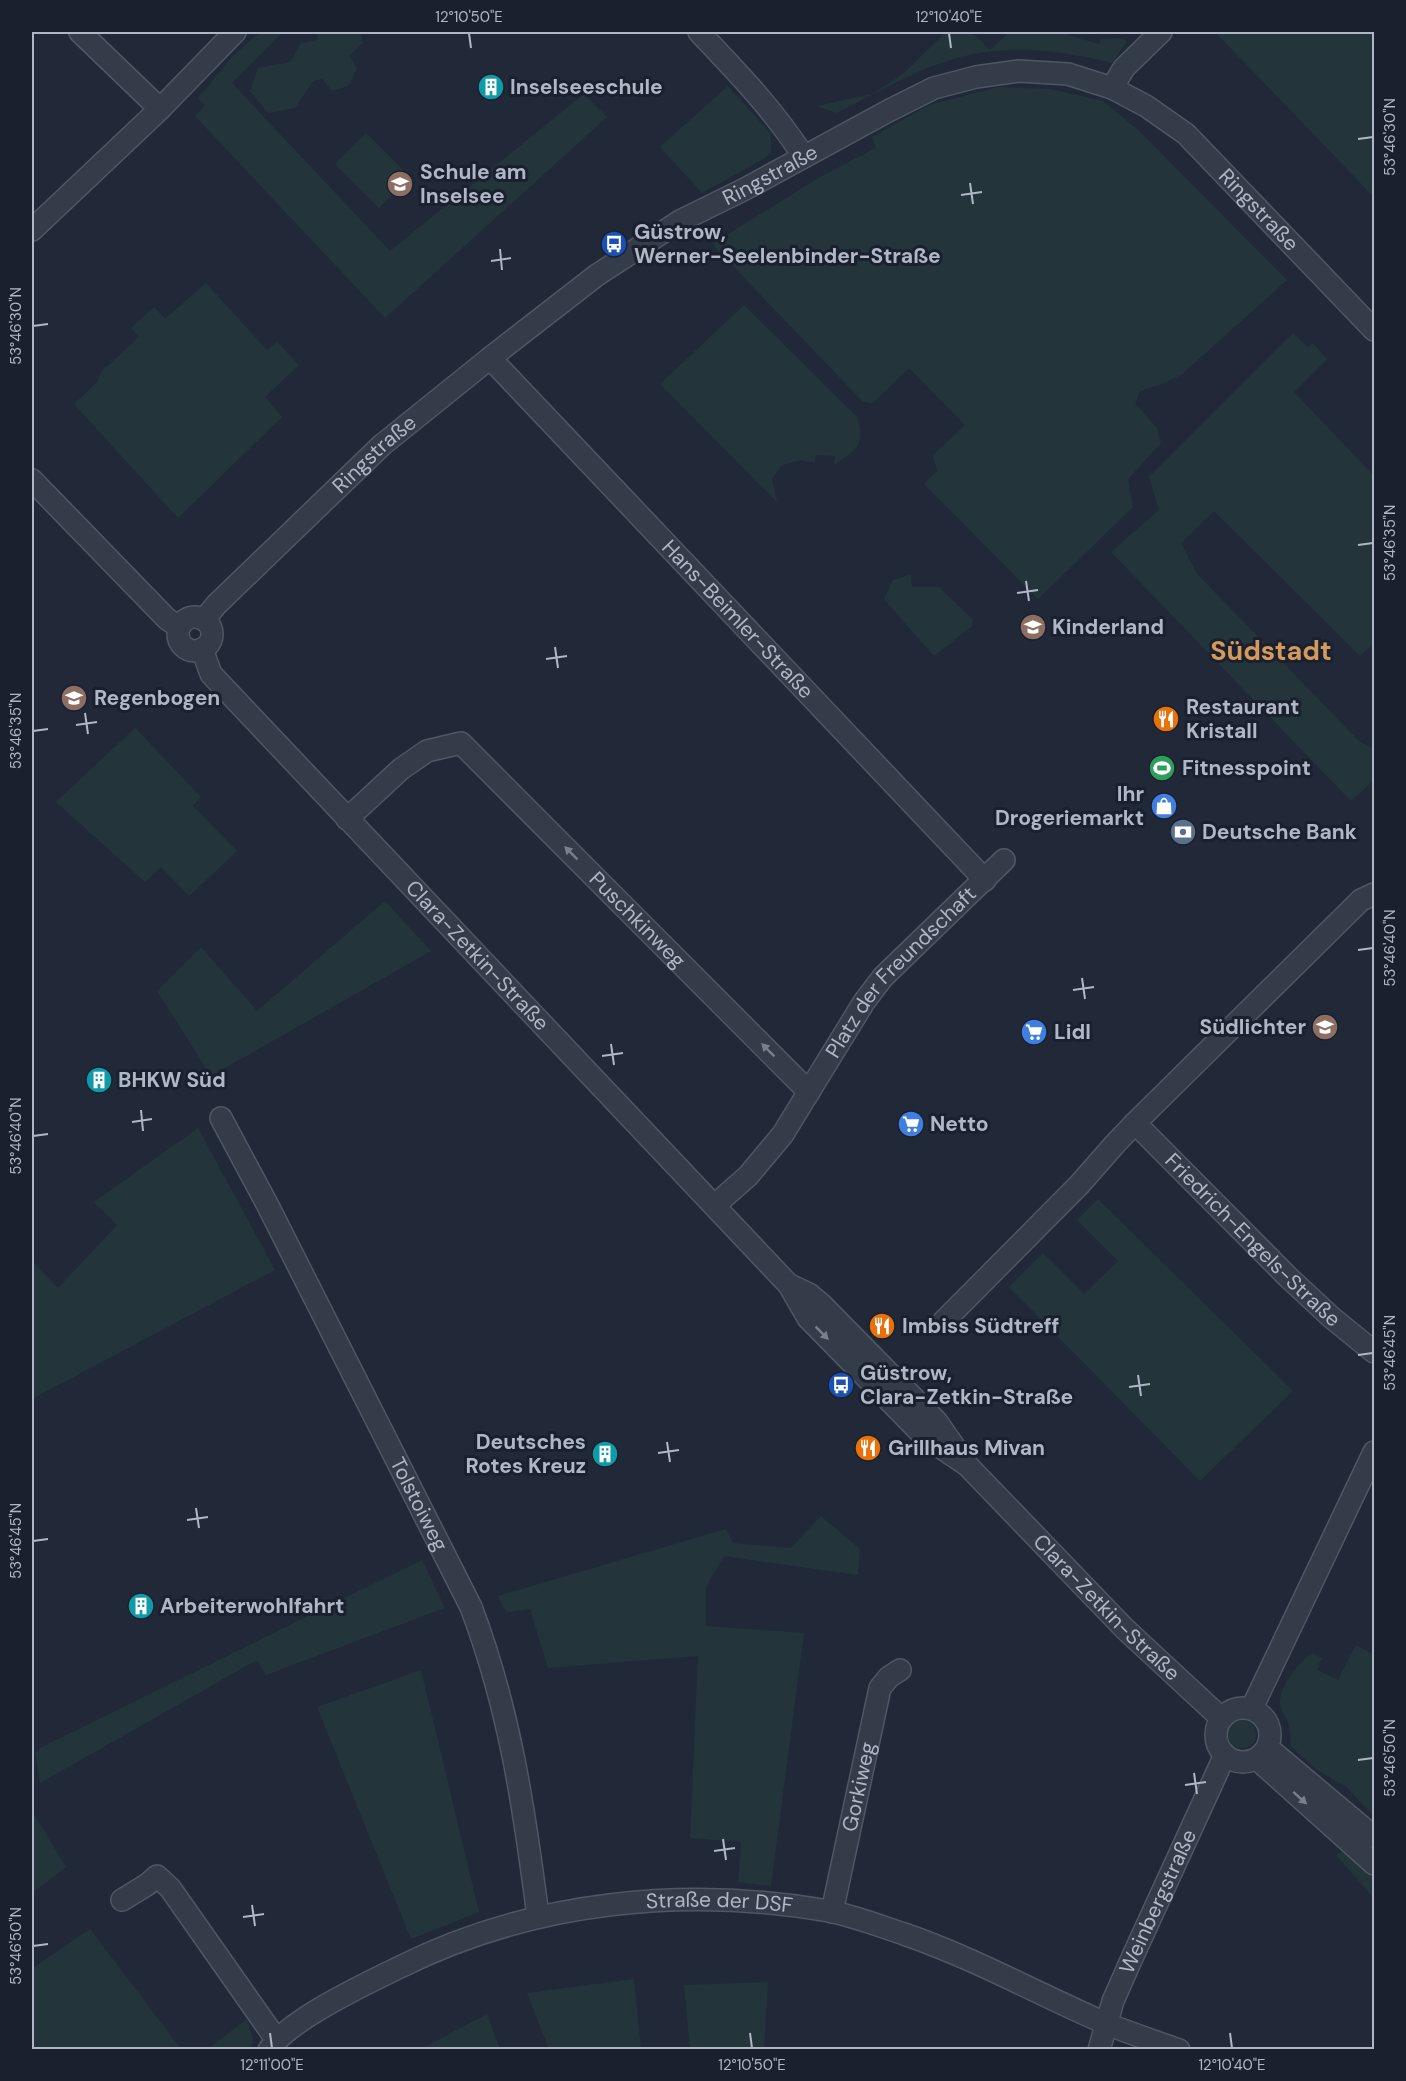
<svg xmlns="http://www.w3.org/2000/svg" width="1406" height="2081" font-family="'DM Sans',sans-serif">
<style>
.green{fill:#23353a}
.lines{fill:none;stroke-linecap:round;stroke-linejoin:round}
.street-casing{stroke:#4f5664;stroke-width:24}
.street{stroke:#343b49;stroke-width:21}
.oneway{fill:#787f8e}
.ticks{fill:none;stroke:#afb6c6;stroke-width:2}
.labels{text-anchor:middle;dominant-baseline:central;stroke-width:6;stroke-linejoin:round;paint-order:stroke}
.poi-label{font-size:21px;font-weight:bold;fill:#afb6c6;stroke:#1a202e;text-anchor:start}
.street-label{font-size:21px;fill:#afb6c6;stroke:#1a202e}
.district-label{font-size:27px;font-weight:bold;fill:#d49a5c;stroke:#1a202e}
.neatline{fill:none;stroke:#afb6c6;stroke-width:2}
.ticks-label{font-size:15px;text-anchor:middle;fill:#afb6c6}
</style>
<rect width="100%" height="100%" fill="#212939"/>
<g class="green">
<path d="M260,32H283L232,83L390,251L584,94L607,117L385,318L195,116L205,105L198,98L234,55Z"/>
<path d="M318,32H360L363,43L349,56L357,69L348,86L332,91L322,79L313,81L295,108L268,113L250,91L258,68L290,62L301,43L317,40Z"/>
<path d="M946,32H972L990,50L1010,32H1062L1071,36L1099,44L1101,39L1122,38L1126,40V43L1112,63C1038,45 980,42 910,76C885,87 861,101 836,113L816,106L873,94L904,73Z"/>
<path d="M1215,32H1374V197Z"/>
<path d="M728,86L771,134V152L765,158L702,193L660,147Z"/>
<path d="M998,87L1050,89L1103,101L1138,130L1287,280L1181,375L1164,383L1140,391L1135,403L1157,428L1161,443L1128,479L1133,507L1038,599L924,484L937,471L933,455L965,425L909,368L873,403L863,402L712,244L822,176L876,148L872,137L929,105Z"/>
<path d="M366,133L410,177L379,208L335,164Z"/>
<path d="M206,283L267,350L277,342L299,365L265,397L282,417L178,518L74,404L97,382L102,371L139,337L131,328L154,307L165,319Z"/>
<path d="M744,305L857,417C866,446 856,449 834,465L835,456L816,455L815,463L801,460L782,465L772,479L777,502L660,384Z"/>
<path d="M1293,333L1308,347L1313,343L1327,359L1294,392L1374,476V643L1360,656L1214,511L1181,543L1197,574L1358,740L1371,748L1374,744V780L1351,801L1111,552L1159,510L1149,477Z"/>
<path d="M911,574L912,587H939L973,620L972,626L934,656L884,599L893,580Z"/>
<path d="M135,728L201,797L193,806L237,851L189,896L161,867L145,882L56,802Z"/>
<path d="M385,901L431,951L211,1076L157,991L201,947L257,1011Z"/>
<path d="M198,1128L275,1270L32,1399V1261L58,1288L117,1225L94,1202Z"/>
<path d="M1098,1199L1293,1391L1200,1481L1009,1287L1043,1253L1084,1294L1118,1261L1077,1220Z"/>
<path d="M821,1516L860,1549L858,1575L724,1556L706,1587V1626L804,1633L771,1886L738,1882L741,1842L690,1838L698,1656L548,1668L530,1609L506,1612L498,1596L726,1529L733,1543L791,1548Z"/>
<path d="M422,1560L445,1608L266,1675L257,1660L40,1783L35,1753L40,1748Z"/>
<path d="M1356,1645L1374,1655V1816L1359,1801L1347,1787L1317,1770L1291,1746C1290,1738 1290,1729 1288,1722C1286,1716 1281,1711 1280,1705C1279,1685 1298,1664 1312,1653L1322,1658L1317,1670L1338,1680Z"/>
<path d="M421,1670L479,1912L411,1939L317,1707Z"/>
<circle cx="1242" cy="1734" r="14"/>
<path d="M32,1811L66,1867L32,1893Z"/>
<path d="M1349,1848L1374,1877V1898L1336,1855Z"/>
<path d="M90,1929L181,2049H32V1969Z"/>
<path d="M634,1979L641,2049H549L527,1993Z"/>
<path d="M768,1982L764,2049H690L684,1985Z"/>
<path d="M487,2014L500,2049H421Z"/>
<path d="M247,2019L253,2039L251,2049H208Z"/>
</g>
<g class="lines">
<defs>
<g id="street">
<path d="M80,32L160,109"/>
<path d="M699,32C738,73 773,109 804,157"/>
<path d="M1112,88L1124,68L1161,32"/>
<path d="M32,230L160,109L235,32"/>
<path id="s1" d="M490,358L985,880"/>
<path d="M32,480L167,619L179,627"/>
<circle cx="195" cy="634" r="17"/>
<path id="s2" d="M204,620L216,605L382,445L490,358L597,275L680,221L745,189L890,110L934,88L976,77L1019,71L1068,74L1112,88L1146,106L1186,134L1374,330"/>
<path id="s3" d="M202,649L211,674L789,1285L808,1318L924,1436L967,1465"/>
<path id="s4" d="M347,819L401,769L427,751L461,743L809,1092"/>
<path id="s5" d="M221,1118L267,1204L471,1607C510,1710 524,1808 538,1916"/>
<path id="s6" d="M1135,1123L1288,1277L1331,1317L1374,1352"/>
<path id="s7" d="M715,1205L748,1176L783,1134L864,1002L883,977L1004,860"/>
<path id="s8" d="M790,1285L809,1294L822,1305L937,1422L967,1465L1125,1629L1221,1718"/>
<path d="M943,1322L1079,1185L1115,1144L1135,1123L1361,900L1374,894"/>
<circle cx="1243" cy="1735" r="27"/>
<path d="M1252,1708L1374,1452"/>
<path d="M1268,1748L1374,1837"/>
<path d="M1257,1759L1374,1864"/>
<path d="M122,1900L148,1884L157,1876L170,1888L276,2039"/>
<path id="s9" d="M832,1912L880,1688L889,1677L900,1670"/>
<path id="s10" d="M269,2050C288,2020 367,1983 400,1967C532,1901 685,1886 829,1911C854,1916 880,1926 904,1934C974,1958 1038,1994 1105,2023C1129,2033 1154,2041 1179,2050"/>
<path id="s11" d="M1099,2050L1113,2001L1132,1958L1225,1755"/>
</g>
</defs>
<use href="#street" class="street-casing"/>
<use href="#street" class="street"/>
</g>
<defs><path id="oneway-solid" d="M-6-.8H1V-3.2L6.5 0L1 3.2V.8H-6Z" transform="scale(1.5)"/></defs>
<g class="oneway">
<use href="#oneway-solid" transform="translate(571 853) rotate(-135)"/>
<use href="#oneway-solid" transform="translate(768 1050) rotate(-135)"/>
<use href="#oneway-solid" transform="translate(822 1333) rotate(45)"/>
<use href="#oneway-solid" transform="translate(1300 1798) rotate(42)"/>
</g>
<path class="ticks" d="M469,33L471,48M949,33L951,48M1358,139L1373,137M970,183L973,204M961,195L982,192M500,249L502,270M491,261L511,258M33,326L48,324M1358,545L1373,543M1026,581L1029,601M1017,593L1038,590M555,647L558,668M546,659L567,656M85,713L88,734M76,725L97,722M33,731L48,729M1358,950L1373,948M1082,978L1085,999M1073,990L1094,987M611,1044L614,1065M602,1056L623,1053M141,1110L143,1131M132,1122L152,1119M33,1136L48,1134M1358,1355L1373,1353M1138,1375L1141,1396M1129,1387L1150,1384M667,1442L670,1462M658,1453L679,1450M196,1508L199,1528M187,1520L208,1517M33,1541L48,1539M1358,1760L1373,1758M1194,1773L1197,1794M1185,1785L1206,1782M723,1839L726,1860M714,1851L735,1848M252,1905L255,1926M243,1917L264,1914M33,1946L48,1944M270,2033L272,2048M750,2033L752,2048M1230,2033L1232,2048"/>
<defs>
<symbol id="building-disc" viewBox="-11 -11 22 22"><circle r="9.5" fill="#0f9aa8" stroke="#1a202e"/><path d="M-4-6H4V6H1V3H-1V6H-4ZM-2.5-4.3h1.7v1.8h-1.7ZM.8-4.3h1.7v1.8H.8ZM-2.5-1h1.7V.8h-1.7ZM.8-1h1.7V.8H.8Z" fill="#fff"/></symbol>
<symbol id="school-disc" viewBox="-11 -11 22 22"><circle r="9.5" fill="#8d6e63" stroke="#1a202e"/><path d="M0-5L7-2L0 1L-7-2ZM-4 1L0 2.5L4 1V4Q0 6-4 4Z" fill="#fff"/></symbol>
<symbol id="bus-disc" viewBox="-11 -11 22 22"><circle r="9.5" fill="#1a4fb4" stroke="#1a202e"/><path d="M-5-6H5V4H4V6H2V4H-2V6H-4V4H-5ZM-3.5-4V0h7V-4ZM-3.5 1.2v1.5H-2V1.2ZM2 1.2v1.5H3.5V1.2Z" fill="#fff"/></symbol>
<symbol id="restaurant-disc" viewBox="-11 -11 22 22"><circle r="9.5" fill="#e8710a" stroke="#1a202e"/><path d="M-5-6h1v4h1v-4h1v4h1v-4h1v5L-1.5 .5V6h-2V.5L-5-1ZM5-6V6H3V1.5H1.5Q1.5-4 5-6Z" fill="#fff"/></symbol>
<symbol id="stadium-disc" viewBox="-11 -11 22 22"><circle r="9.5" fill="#2e9e5b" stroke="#1a202e"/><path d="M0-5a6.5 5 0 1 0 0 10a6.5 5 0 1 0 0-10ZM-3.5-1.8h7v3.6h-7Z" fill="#fff"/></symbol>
<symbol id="shop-disc" viewBox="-11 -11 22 22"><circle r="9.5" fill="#3f7fe0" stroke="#1a202e"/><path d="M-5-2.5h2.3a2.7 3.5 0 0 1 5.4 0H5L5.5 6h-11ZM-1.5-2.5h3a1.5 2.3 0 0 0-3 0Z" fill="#fff"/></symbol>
<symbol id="bank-disc" viewBox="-11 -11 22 22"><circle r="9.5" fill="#5c6f8a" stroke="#1a202e"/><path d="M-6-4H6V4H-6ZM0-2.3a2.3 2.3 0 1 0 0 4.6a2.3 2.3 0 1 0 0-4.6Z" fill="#fff"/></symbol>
<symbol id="supermarket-disc" viewBox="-11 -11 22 22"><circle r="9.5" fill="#3f7fe0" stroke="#1a202e"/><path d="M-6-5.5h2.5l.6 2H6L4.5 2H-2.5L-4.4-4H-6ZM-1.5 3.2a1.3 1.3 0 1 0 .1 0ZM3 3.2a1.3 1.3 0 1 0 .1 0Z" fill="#fff"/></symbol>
</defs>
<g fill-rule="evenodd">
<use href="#building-disc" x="476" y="72" width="30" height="30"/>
<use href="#school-disc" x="385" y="169" width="30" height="30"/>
<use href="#bus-disc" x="599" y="229" width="30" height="30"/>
<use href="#school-disc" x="1018" y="612" width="30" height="30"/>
<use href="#school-disc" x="59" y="683" width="30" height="30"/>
<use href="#restaurant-disc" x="1151" y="704" width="30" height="30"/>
<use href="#stadium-disc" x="1147" y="753" width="30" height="30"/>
<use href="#shop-disc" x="1149" y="791" width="30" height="30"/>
<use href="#bank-disc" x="1168" y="817" width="30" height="30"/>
<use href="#school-disc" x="1310" y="1012" width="30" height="30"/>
<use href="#supermarket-disc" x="1019" y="1017" width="30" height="30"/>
<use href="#building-disc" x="84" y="1065" width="30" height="30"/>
<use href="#supermarket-disc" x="896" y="1109" width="30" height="30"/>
<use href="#restaurant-disc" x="867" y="1311" width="30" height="30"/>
<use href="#bus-disc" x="826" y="1370" width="30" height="30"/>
<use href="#restaurant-disc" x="853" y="1433" width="30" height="30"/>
<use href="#building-disc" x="590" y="1439" width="30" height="30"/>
<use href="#building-disc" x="126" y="1591" width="30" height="30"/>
</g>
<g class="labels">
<g class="poi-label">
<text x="510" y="87">Inselseeschule</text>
<text x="420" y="172">Schule am<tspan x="420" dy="24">Inselsee</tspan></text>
<text x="634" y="232">Güstrow,<tspan x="634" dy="24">Werner-Seelenbinder-Straße</tspan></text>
<text x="1052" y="627">Kinderland</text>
<text x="94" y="698">Regenbogen</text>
<text x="1186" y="707">Restaurant<tspan x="1186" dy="24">Kristall</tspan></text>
<text x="1182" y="768">Fitnesspoint</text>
<text x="1144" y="794" text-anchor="end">Ihr<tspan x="1144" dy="24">Drogeriemarkt</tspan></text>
<text x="1202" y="832">Deutsche Bank</text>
<text x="1306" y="1027" text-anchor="end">Südlichter</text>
<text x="1054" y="1032">Lidl</text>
<text x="118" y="1080">BHKW Süd</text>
<text x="930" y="1124">Netto</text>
<text x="902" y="1326">Imbiss Südtreff</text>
<text x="860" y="1373">Güstrow,<tspan x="860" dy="24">Clara-Zetkin-Straße</tspan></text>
<text x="586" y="1442" text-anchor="end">Deutsches<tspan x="586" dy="24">Rotes Kreuz</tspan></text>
<text x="888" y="1448">Grillhaus Mivan</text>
<text x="160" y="1606">Arbeiterwohlfahrt</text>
</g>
<g class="street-label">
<text stroke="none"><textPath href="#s2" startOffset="724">Ringstraße</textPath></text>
<text stroke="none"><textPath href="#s2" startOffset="1284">Ringstraße</textPath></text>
<text stroke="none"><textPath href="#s2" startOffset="238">Ringstraße</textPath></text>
<text stroke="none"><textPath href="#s1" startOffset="360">Hans-Beimler-Straße</textPath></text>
<text stroke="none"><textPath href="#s4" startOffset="390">Puschkinweg</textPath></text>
<text stroke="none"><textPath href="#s3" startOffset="414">Clara-Zetkin-Straße</textPath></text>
<text stroke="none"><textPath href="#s7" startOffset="300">Platz der Freundschaft</textPath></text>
<text stroke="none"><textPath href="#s6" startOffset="166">Friedrich-Engels-Straße</textPath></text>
<text stroke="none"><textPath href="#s5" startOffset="434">Tolstoiweg</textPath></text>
<text stroke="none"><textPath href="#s8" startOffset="454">Clara-Zetkin-Straße</textPath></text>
<text stroke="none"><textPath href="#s9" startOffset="128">Gorkiweg</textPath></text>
<text stroke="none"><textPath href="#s11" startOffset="160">Weinbergstraße</textPath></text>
<text stroke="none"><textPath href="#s10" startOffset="486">Straße der DSF</textPath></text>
</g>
<g class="district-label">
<text x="1271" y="650">Südstadt</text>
</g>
</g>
<rect width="1406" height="2081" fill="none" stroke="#1a202e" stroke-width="66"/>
<rect x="33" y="33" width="1340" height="2015" class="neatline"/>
<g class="ticks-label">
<text x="469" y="22">12°10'50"E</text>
<text x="949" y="22">12°10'40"E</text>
<text transform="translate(1390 137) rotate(-90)" y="5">53°46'30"N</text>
<text transform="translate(16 326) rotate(-90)" y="5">53°46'30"N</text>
<text transform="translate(1390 543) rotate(-90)" y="5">53°46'35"N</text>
<text transform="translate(16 731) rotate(-90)" y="5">53°46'35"N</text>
<text transform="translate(1390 948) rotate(-90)" y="5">53°46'40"N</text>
<text transform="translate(16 1136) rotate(-90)" y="5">53°46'40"N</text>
<text transform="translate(1390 1353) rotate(-90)" y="5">53°46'45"N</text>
<text transform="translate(16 1541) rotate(-90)" y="5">53°46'45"N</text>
<text transform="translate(1390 1758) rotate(-90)" y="5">53°46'50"N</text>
<text transform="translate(16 1946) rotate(-90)" y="5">53°46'50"N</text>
<text x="272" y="2070">12°11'00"E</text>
<text x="752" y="2070">12°10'50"E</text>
<text x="1232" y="2070">12°10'40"E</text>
</g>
</svg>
